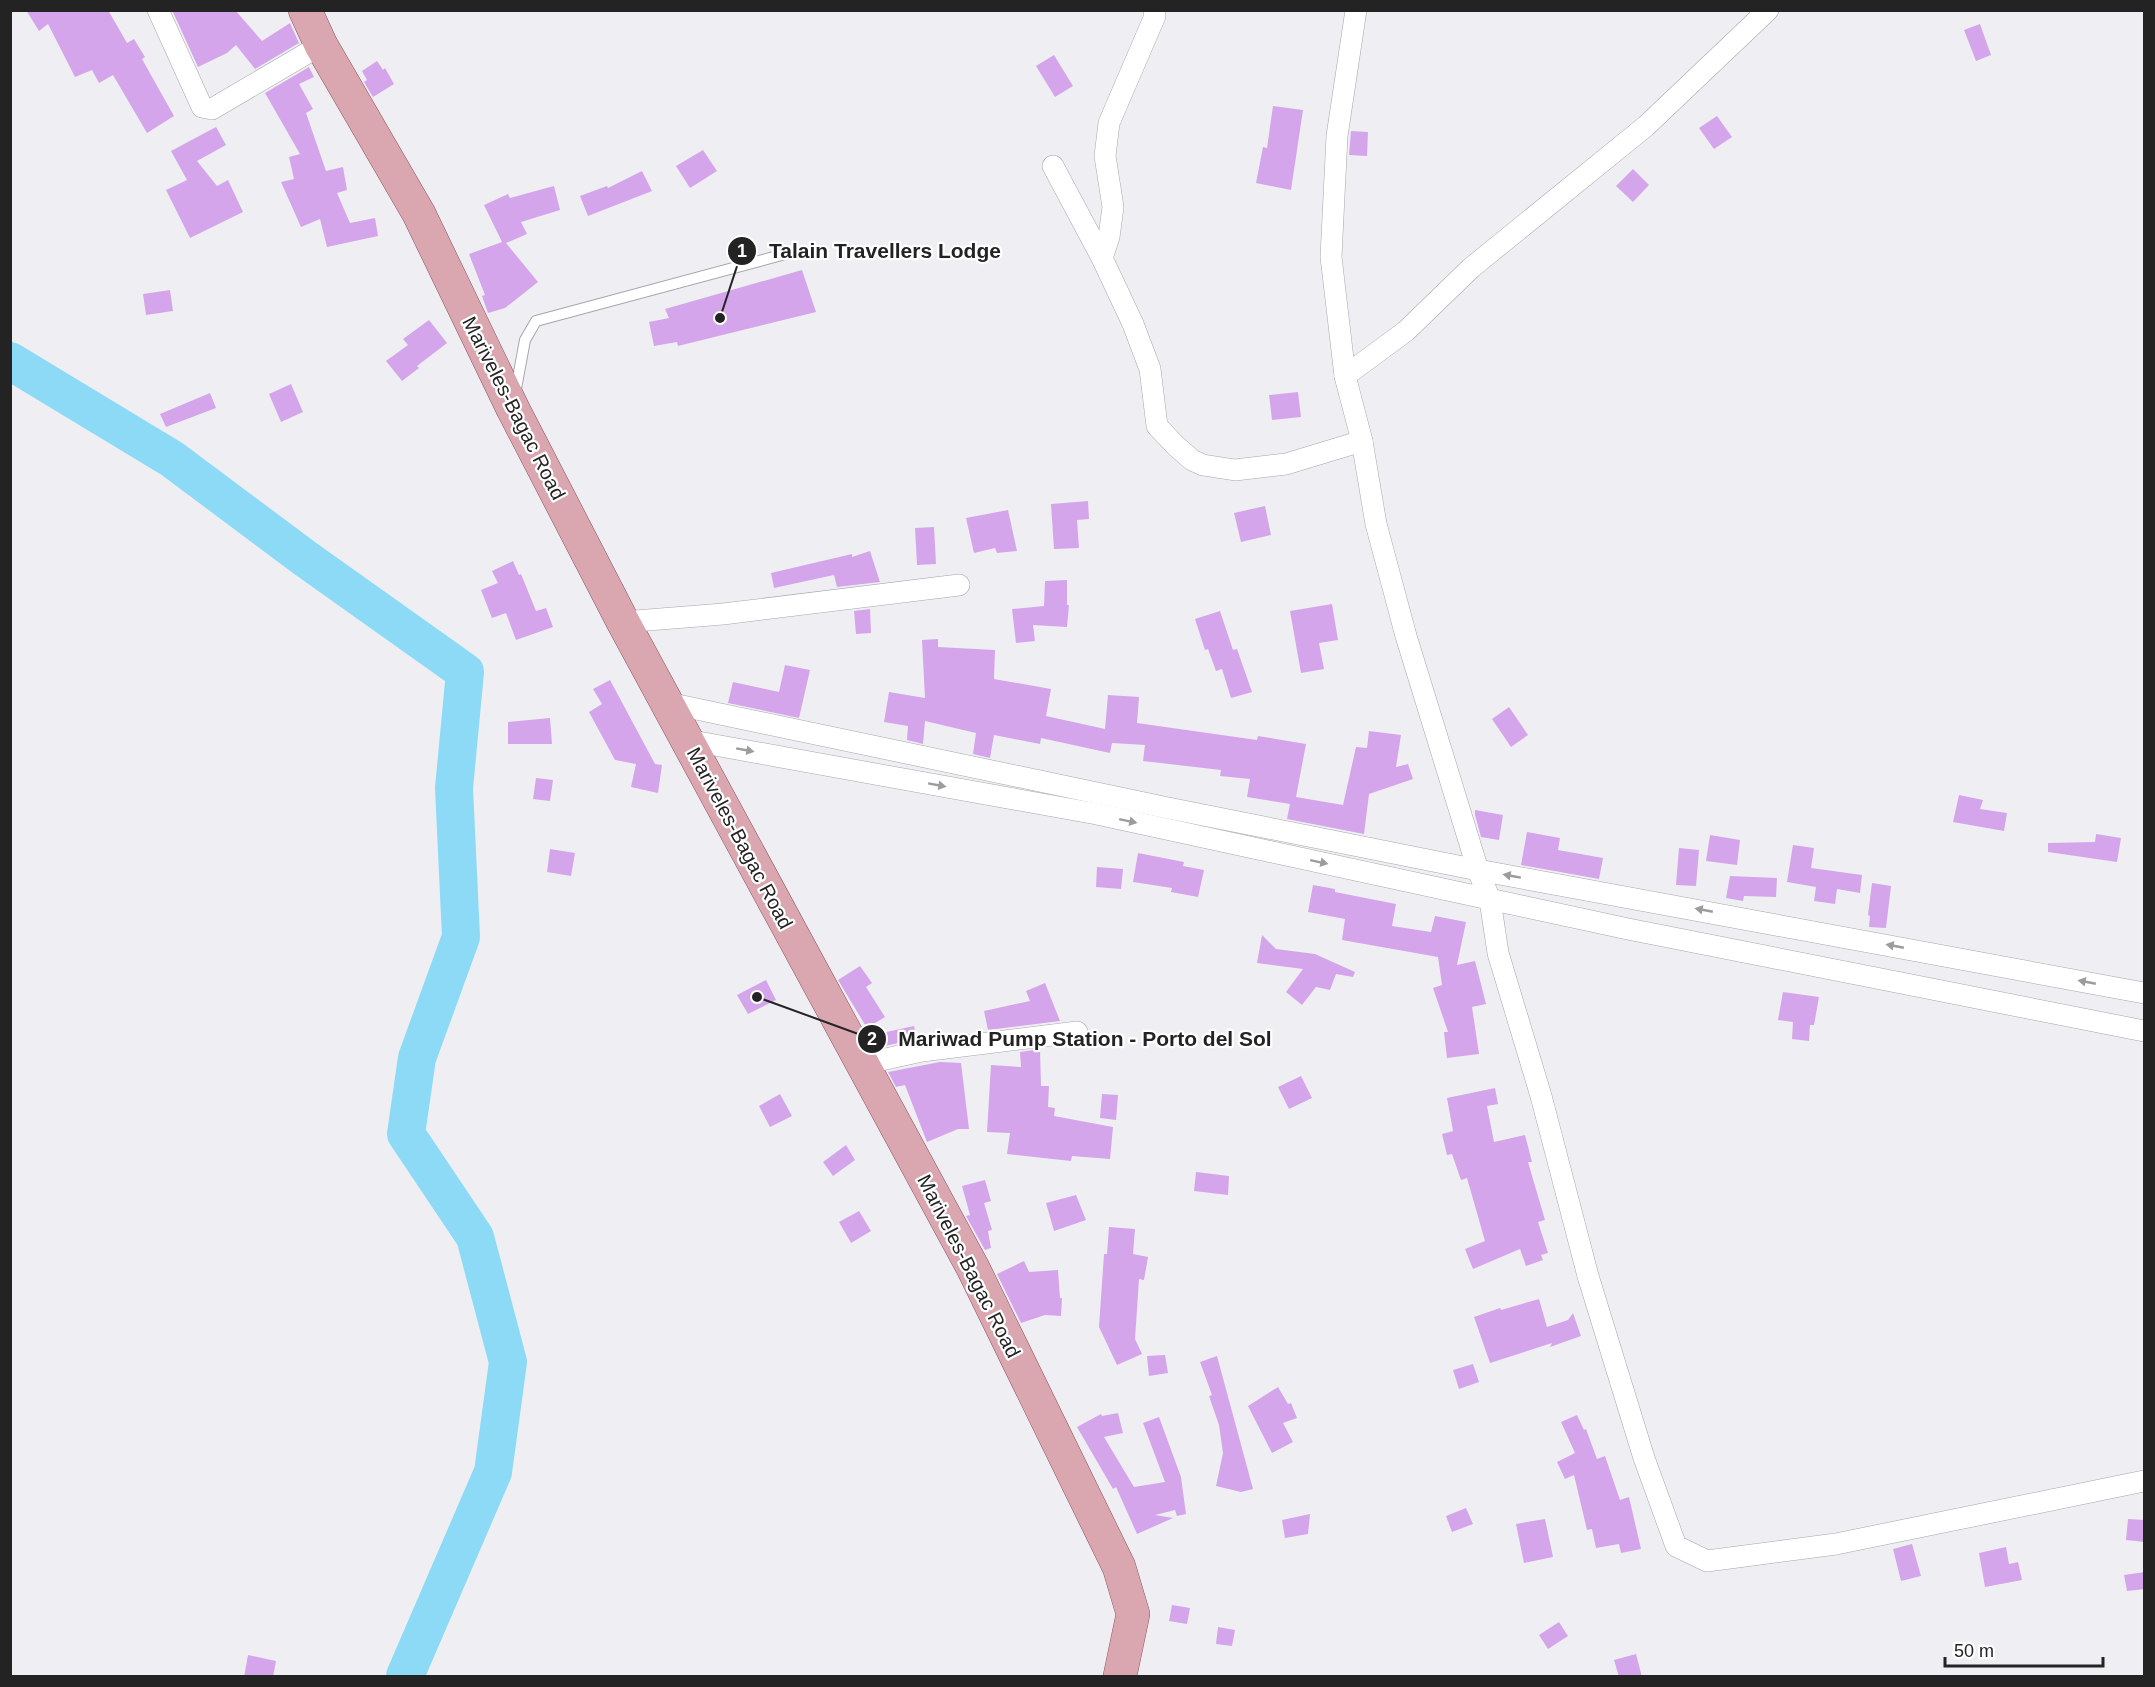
<svg xmlns="http://www.w3.org/2000/svg" width="2155" height="1687" font-family="Helvetica,sans-serif">
<style>
.lines{fill:none;stroke-linecap:round;stroke-linejoin:round}
.river{stroke:#8ddaf6;stroke-width:38}
.building{fill:#d4a5ea}
.service-casing{stroke:#a6a6aa;stroke-width:12}
.minor-casing{stroke:#a6a6aa;stroke-width:22}
.primary-casing{stroke:#8a525e;stroke-width:34}
.service{stroke:#fff;stroke-width:10}
.minor{stroke:#fff;stroke-width:21}
.primary{stroke:#daa7b1;stroke-width:33}
.oneway{fill:#9c9c9c}
.labels{text-anchor:middle;dominant-baseline:central;stroke-width:4.5;stroke-linejoin:round;paint-order:stroke}
.street-label{font-size:20px;fill:#232324;stroke:#fff}
.leader{fill:none;stroke:#232324;stroke-width:2}
.callout-dot{fill:#232324;stroke:#fff;stroke-width:2}
.mark-label{font-size:18px;text-anchor:middle;font-weight:bold;fill:#fff}
.callout-label{font-size:21px;text-anchor:middle;font-weight:bold;fill:#232324;stroke:#fff;stroke-width:4.5;stroke-linejoin:round;paint-order:stroke}
</style>
<rect width="100%" height="100%" fill="#efeff3"/>
<g class="lines">
<path class="river" d="M10,361L172,459L306,559L465,672L454,788L461,937L417,1058L406,1134L475,1237L508,1362L493,1472L405,1676"/>
</g>
<g class="building">
<path d="M26,10H108L127,43L134,39L145,57L142,59L174,116L147,133L113,75L99,83L92,70L75,77L48,24L39,31Z"/>
<path d="M172,10H235L262,41L290,23L299,43L255,69L236,45L227,53L198,67Z"/>
<path d="M1980,24L1991,55L1976,61L1964,30Z"/>
<path d="M1054,55L1073,86L1055,97L1036,66Z"/>
<path d="M377,61L383,70L385,68L394,84L373,97L364,82L367,80L362,71Z"/>
<path d="M309,67L314,77L299,84L313,109L306,113L326,171L343,167L347,190L337,193L350,223L375,218L378,236L327,247L320,219L301,227L281,182L294,179L289,157L300,154L265,93Z"/>
<path d="M1273,106L1303,110L1291,190L1256,183L1263,147L1267,148Z"/>
<path d="M1717,116L1732,137L1714,149L1699,128Z"/>
<path d="M216,127L226,145L197,161L217,186L228,180L243,212L190,238L166,190L187,180L171,151Z"/>
<path d="M1351,131L1368,132L1367,156L1349,155Z"/>
<path d="M703,150L717,171L690,188L676,166Z"/>
<path d="M1633,169L1649,185L1633,202L1616,186Z"/>
<path d="M642,171L652,191L588,216L580,196L607,186L608,188Z"/>
<path d="M554,186L560,210L521,222L527,234L506,243L538,282L505,308L488,313L482,296L485,295L469,254L502,242L484,205L508,194L510,198Z"/>
<path d="M802,270L816,312L678,346L677,342L654,346L649,322L669,318L665,309Z"/>
<path d="M170,290L173,311L146,315L143,294Z"/>
<path d="M429,320L447,343L417,366L419,368L402,381L386,361L408,345L403,339Z"/>
<path d="M291,384L303,412L281,422L269,394Z"/>
<path d="M1298,392L1301,417L1272,420L1269,395Z"/>
<path d="M210,393L216,408L166,427L160,414Z"/>
<path d="M1088,501L1089,519L1077,520L1079,548L1054,549L1051,504Z"/>
<path d="M1265,506L1271,535L1241,542L1234,513Z"/>
<path d="M1008,510L1017,551L997,553L995,548L974,553L966,518Z"/>
<path d="M934,527L936,564L917,565L915,528Z"/>
<path d="M870,551L880,582L837,587L834,575L774,588L771,573L852,554V557Z"/>
<path d="M513,561L519,575L521,574L536,611L546,608L553,627L516,640L506,613L492,618L481,590L498,583L492,571Z"/>
<path d="M1067,580V605H1069L1067,627L1033,625L1035,641L1016,643L1012,609L1044,606L1045,581Z"/>
<path d="M1332,604L1338,640L1319,643L1324,669L1301,673L1290,611Z"/>
<path d="M870,609L871,633L856,634L854,611Z"/>
<path d="M1220,611L1233,650L1237,649L1252,692L1231,698L1222,669L1216,671L1208,649L1205,650L1195,619Z"/>
<path d="M938,639V647L995,650L994,679L1051,689L1046,716L1105,729L1108,695L1139,697L1137,723L1257,740L1258,736L1306,744L1296,797L1343,805L1356,747L1367,748L1369,731L1401,735L1396,767L1408,764L1413,779L1369,794L1364,834L1287,819L1290,804L1247,797L1250,779L1220,776L1221,770L1143,761L1145,745L1112,743L1110,753L1041,738L1040,744L994,735L990,758L973,754L976,733L925,721L923,744L907,740L908,726L884,722L889,692L925,698L922,640Z"/>
<path d="M785,665L810,670L799,718L728,703L733,682L779,692Z"/>
<path d="M610,680L655,764L662,765L658,793L631,787L636,764L615,760L589,712L602,704L593,689Z"/>
<path d="M1509,707L1528,735L1511,747L1492,719Z"/>
<path d="M550,718L552,744H508V722Z"/>
<path d="M536,778L553,780L550,801L533,799Z"/>
<path d="M1959,795L1983,800L1980,809L2007,813L2004,831L1953,822Z"/>
<path d="M1475,810L1503,815L1499,840L1481,837L1475,815Z"/>
<path d="M1527,832L1560,838L1558,850L1603,858L1599,879L1521,865Z"/>
<path d="M2096,834L2121,838L2117,862L2048,852V843L2095,842Z"/>
<path d="M1710,835L1740,840L1737,865L1706,861Z"/>
<path d="M1793,845L1814,848L1811,868L1862,875L1860,893L1837,889L1835,904L1814,901L1816,887L1787,882Z"/>
<path d="M1679,848L1699,850L1696,886L1676,885Z"/>
<path d="M550,849L575,853L571,876L547,872Z"/>
<path d="M1138,853L1184,862L1183,866L1204,870L1198,897L1171,892L1172,888L1133,882Z"/>
<path d="M1097,867L1123,869L1121,889L1096,887Z"/>
<path d="M1730,876L1777,878L1776,897L1744,896L1743,901L1726,898Z"/>
<path d="M1872,883L1891,886L1886,928L1869,927L1870,916L1868,915Z"/>
<path d="M1313,885L1335,889V892L1396,904L1392,926L1431,932L1435,916L1466,922L1457,965L1475,961L1481,984L1486,1004L1472,1007L1479,1054L1447,1058L1444,1032H1448L1433,988L1442,985L1438,957L1342,940L1345,919L1308,912Z"/>
<path d="M1262,935L1276,949L1315,954L1355,972L1353,977L1336,974L1330,990L1316,987L1302,1005L1286,992L1303,969L1257,963Z"/>
<path d="M860,966L872,983L866,987L885,1017L867,1028L838,980Z"/>
<path d="M766,980L776,1000L748,1014L737,995Z"/>
<path d="M1045,983L1060,1021L988,1030L984,1011L1030,1001L1026,991Z"/>
<path d="M1783,992L1819,997L1814,1025H1810L1809,1041L1792,1039L1793,1022L1778,1020Z"/>
<path d="M914,1026L917,1039L880,1047L877,1034Z"/>
<path d="M1040,1049L1041,1086H1049L1048,1107L1055,1108L1054,1116L1113,1127L1110,1159L1072,1156L1071,1161L1007,1154L1010,1133L987,1132L991,1065L1021,1067L1020,1052Z"/>
<path d="M940,1062L961,1063L969,1129H958L927,1142L905,1085L896,1087L888,1072Z"/>
<path d="M1301,1076L1312,1098L1289,1109L1278,1087Z"/>
<path d="M1495,1088L1498,1104L1487,1106L1494,1142L1525,1135L1532,1162H1528L1545,1220L1538,1222L1548,1253L1541,1255L1543,1260L1526,1266L1520,1249L1473,1269L1465,1249L1485,1241L1467,1178L1461,1180L1452,1154L1447,1155L1442,1134L1453,1131L1447,1098Z"/>
<path d="M780,1094L792,1116L770,1127L759,1106Z"/>
<path d="M1102,1094L1118,1095L1116,1120L1100,1118Z"/>
<path d="M846,1145L855,1160L833,1176L823,1162Z"/>
<path d="M1196,1172L1229,1176L1228,1195L1194,1191Z"/>
<path d="M985,1180L991,1201L984,1203L992,1230L988,1231L991,1248L985,1250L966,1216L970,1215L962,1186Z"/>
<path d="M1076,1195L1086,1220L1054,1231L1046,1203Z"/>
<path d="M859,1211L871,1231L851,1243L839,1222Z"/>
<path d="M1109,1227L1135,1229L1133,1254L1148,1257L1144,1280L1139,1279L1135,1339L1142,1354L1117,1365L1099,1327L1104,1254H1107Z"/>
<path d="M1024,1261L1029,1272L1058,1270L1060,1298H1062L1061,1316L1045,1315L1021,1323L997,1274Z"/>
<path d="M1539,1299L1547,1327L1568,1320L1573,1313L1581,1336L1550,1347L1552,1343L1490,1363L1474,1317L1500,1308L1501,1310Z"/>
<path d="M1165,1355L1168,1373L1149,1376L1147,1356Z"/>
<path d="M1217,1356L1253,1489L1241,1492L1216,1486L1223,1453L1219,1425L1209,1396L1212,1395L1200,1362Z"/>
<path d="M1473,1364L1479,1382L1459,1389L1453,1370Z"/>
<path d="M1278,1387L1288,1404L1291,1403L1297,1418L1283,1423L1293,1442L1272,1453L1248,1406Z"/>
<path d="M1118,1413L1123,1433L1104,1437L1134,1487L1165,1482L1143,1423L1159,1417L1181,1477L1186,1514L1177,1516L1175,1510L1155,1515L1173,1518L1137,1534L1116,1487L1113,1489L1077,1427L1101,1414L1102,1416Z"/>
<path d="M1577,1415L1584,1430L1586,1429L1597,1459L1605,1456L1620,1500L1629,1497L1641,1549L1621,1553L1619,1544L1596,1548L1592,1529L1587,1530L1574,1475L1565,1479L1557,1462L1575,1453L1561,1422Z"/>
<path d="M1466,1508L1473,1524L1452,1532L1446,1516Z"/>
<path d="M1310,1514L1308,1534L1285,1538L1282,1520Z"/>
<path d="M1545,1519L1553,1557L1524,1563L1516,1524Z"/>
<path d="M2128,1519L2145,1520V1542L2126,1540Z"/>
<path d="M1912,1544L1921,1576L1901,1581L1893,1549Z"/>
<path d="M2006,1547L2009,1564L2018,1562L2022,1580L1985,1587L1979,1553Z"/>
<path d="M2145,1572V1589L2127,1591L2124,1575Z"/>
<path d="M1172,1605L1190,1608L1187,1624L1169,1621Z"/>
<path d="M1559,1622L1568,1636L1548,1649L1539,1635Z"/>
<path d="M1218,1627L1235,1630L1232,1646L1216,1644Z"/>
<path d="M1636,1654L1642,1677H1619L1614,1660Z"/>
<path d="M248,1655L276,1661L273,1677H244Z"/>
</g>
<g class="lines">
<defs>
<path id="service" d="M515,394L525,340L536,321L789,253"/>
<g id="minor">
<path d="M158,10L202,107L212,109L321,45"/>
<path d="M1356,10L1337,136L1331,257L1345,376L1362,441L1376,524L1406,636L1478,870L1490,900L1498,953L1541,1096L1588,1276L1644,1458L1676,1546L1707,1561L1836,1544L2144,1481"/>
<path d="M1053,166L1102,258L1133,324L1150,369L1157,426L1176,446L1192,460L1203,465L1235,470L1286,464L1362,441"/>
<path d="M1102,258L1109,237L1113,207L1105,156L1109,123L1155,16L1154,10"/>
<path d="M1345,376L1406,331L1471,268L1646,126L1768,10"/>
<path d="M623,622L723,614L959,585"/>
<path d="M668,703L1168,808L1478,870L2144,993"/>
<path d="M687,740L1097,814L1628,929L2144,1031"/>
<path d="M863,1064L922,1051L1077,1032"/>
</g>
<path id="primary" d="M305,10L321,45L419,214L513,409L623,622L973,1268L1119,1567L1133,1614L1120,1676"/>
</defs>
<use href="#service" class="service-casing"/>
<use href="#minor" class="minor-casing"/>
<use href="#primary" class="primary-casing"/>
<use href="#service" class="service"/>
<use href="#minor" class="minor"/>
<use href="#primary" class="primary"/>
</g>
<defs><path id="oneway-solid" d="M-6-.8H1V-3.2L6.5 0L1 3.2V.8H-6Z" transform="scale(1.5)"/></defs>
<g class="oneway">
<use href="#oneway-solid" transform="translate(745 750) rotate(10)"/>
<use href="#oneway-solid" transform="translate(937 785) rotate(10)"/>
<use href="#oneway-solid" transform="translate(1128 821) rotate(12)"/>
<use href="#oneway-solid" transform="translate(1319 862) rotate(12)"/>
<use href="#oneway-solid" transform="translate(1512 876) rotate(-170)"/>
<use href="#oneway-solid" transform="translate(1704 910) rotate(-169)"/>
<use href="#oneway-solid" transform="translate(1895 946) rotate(-169)"/>
<use href="#oneway-solid" transform="translate(2087 982) rotate(-169)"/>
</g>
<g class="labels">
<g class="street-label">
<text transform="translate(514 408) rotate(63)">Mariveles-Bagac Road</text>
<text transform="translate(740 838) rotate(62)">Mariveles-Bagac Road</text>
<text transform="translate(969 1266) rotate(63)">Mariveles-Bagac Road</text>
</g>
</g>
<path class="leader" d="M720 318L742 251M757 997L872 1039"/>
<g class="callout-dot">
<circle cx="720" cy="318" r="6"/>
<circle cx="757" cy="997" r="6"/>
<circle cx="742" cy="251" r="15"/>
<circle cx="872" cy="1039" r="15"/>
</g>
<g class="mark-label">
<text x="742" y="257">1</text>
<text x="872" y="1045">2</text>
</g>
<g class="callout-label">
<text x="885" y="258">Talain Travellers Lodge</text>
<text x="1085" y="1046">Mariwad Pump Station - Porto del Sol</text>
</g>
<rect width="2155" height="1687" fill="none" stroke="#232324" stroke-width="24"/>
<path d="M1945 1657v9h158v-9" fill="none" stroke="#232324" stroke-width="3"/>
<text x="1954" y="1657" font-size="18" fill="#232324" stroke="#ffffff" stroke-width="4.5" paint-order="stroke">50 m</text>
</svg>
